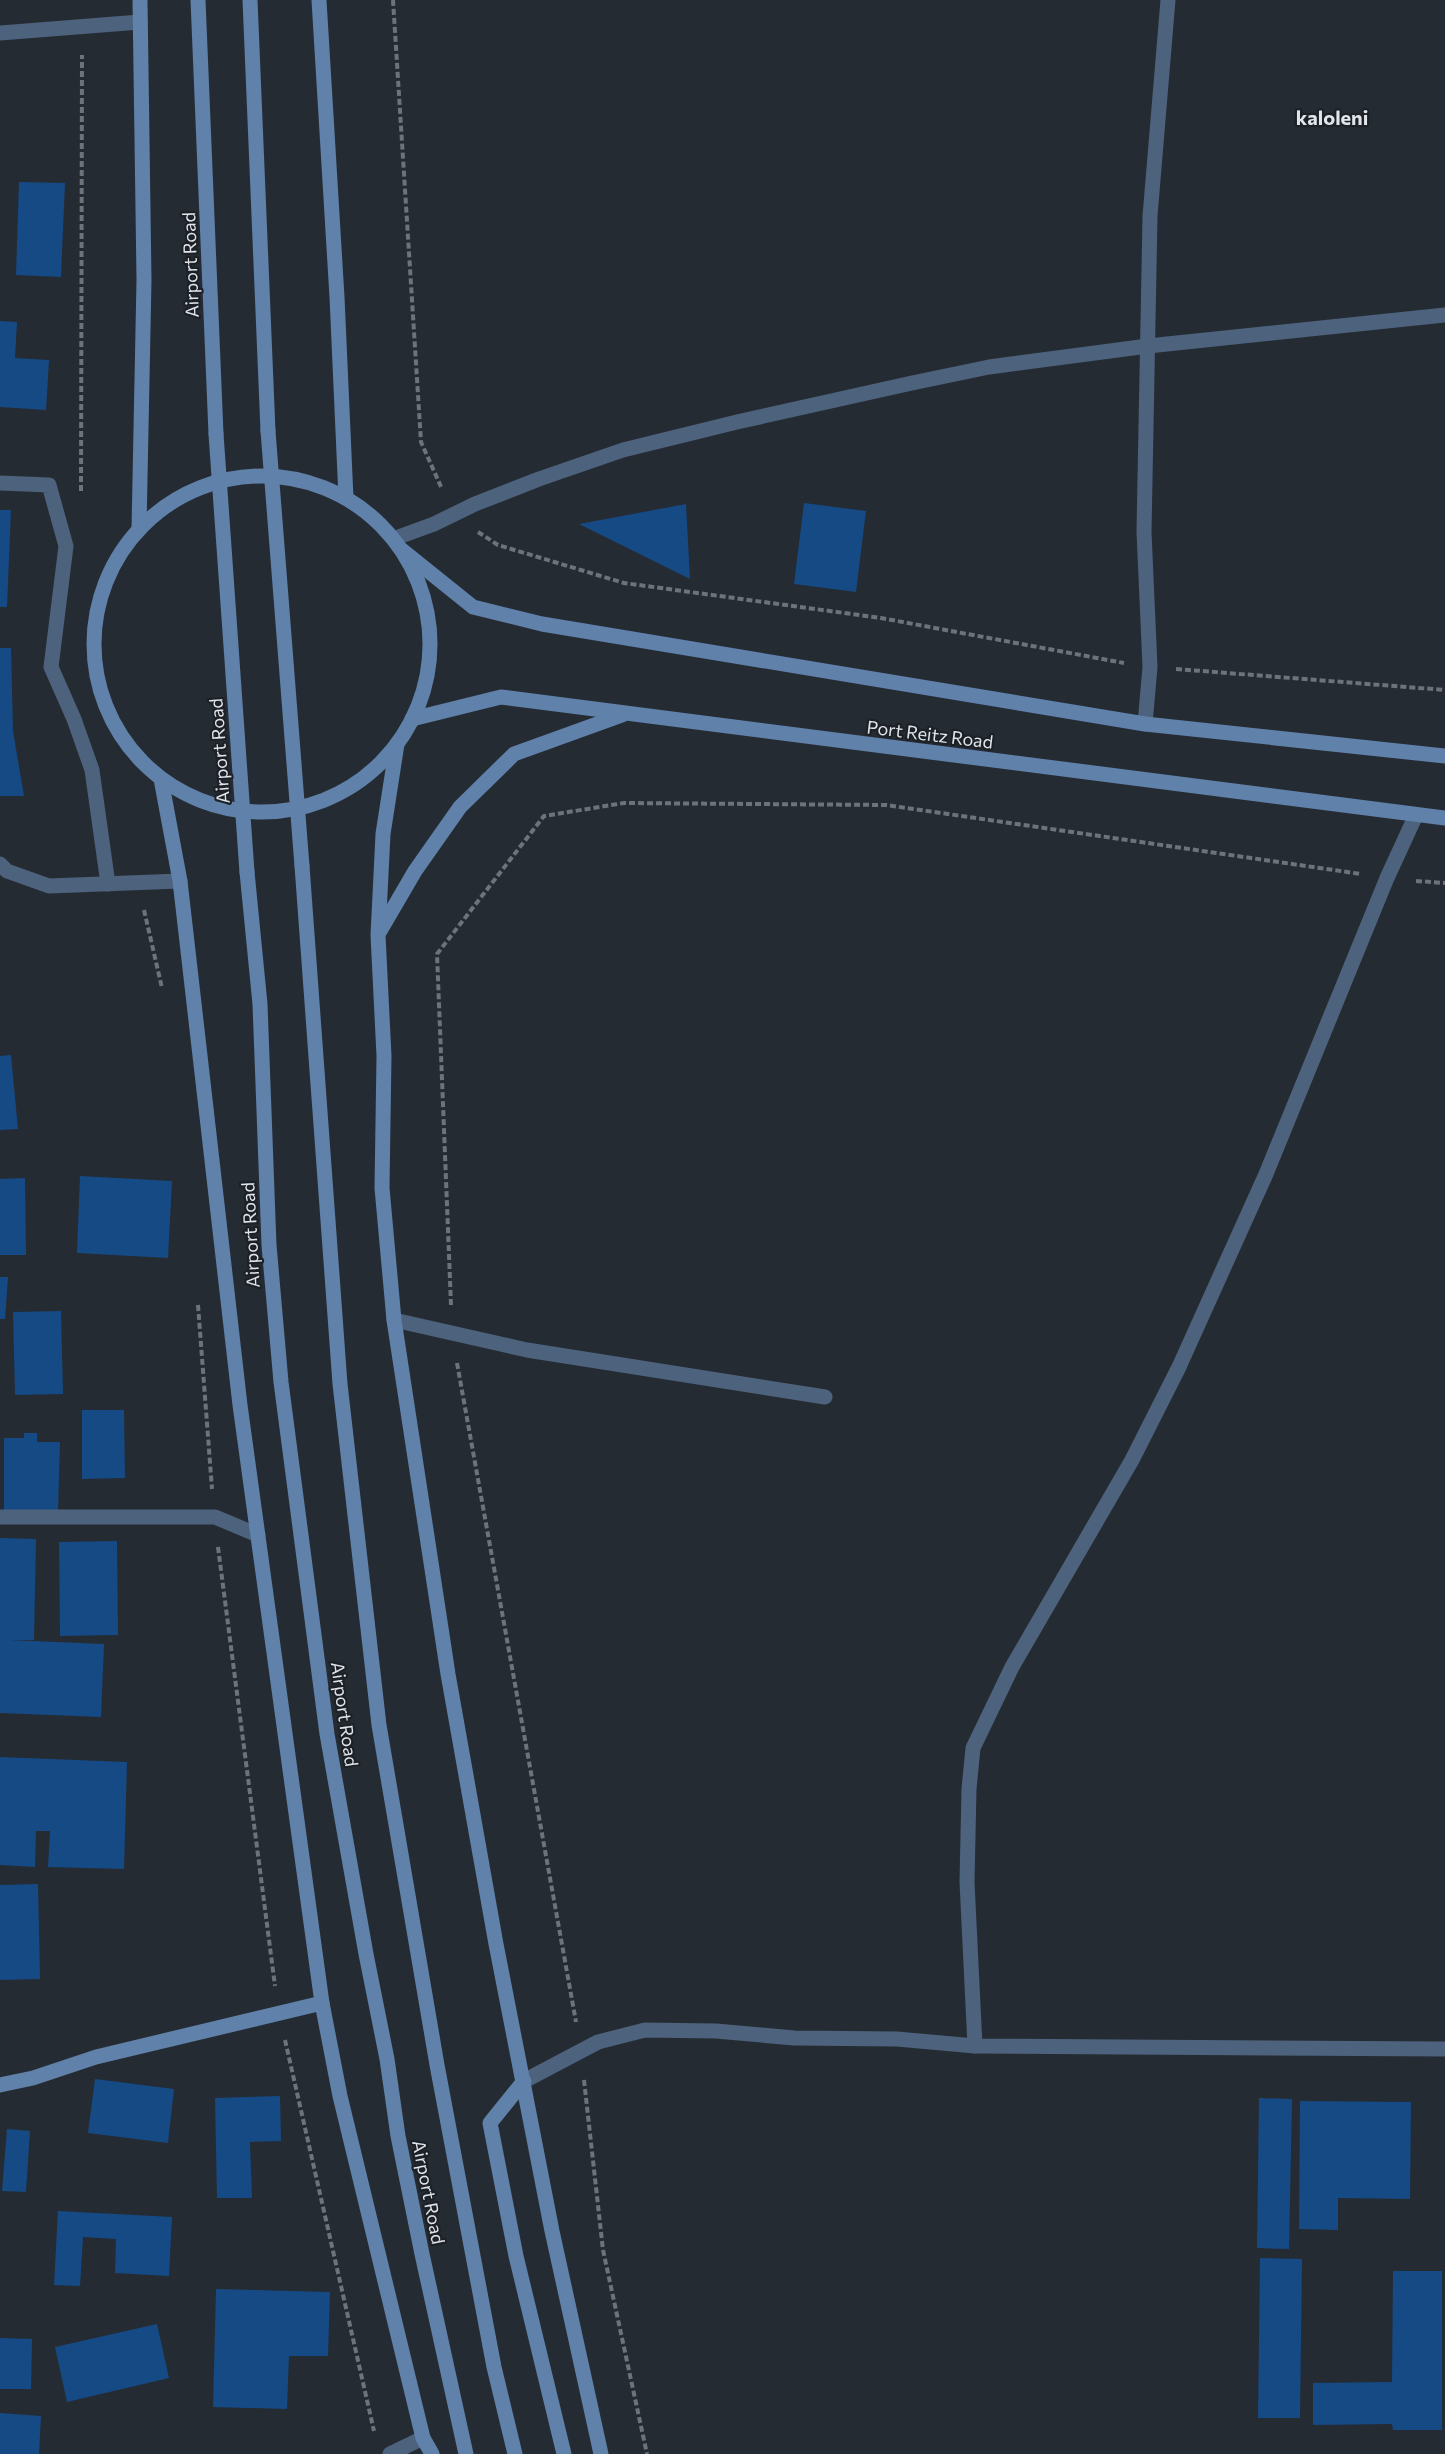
<svg xmlns="http://www.w3.org/2000/svg" width="1445" height="2454" font-family="Commissioner,sans-serif">
<style>
.building{fill:#164a84}
.lines{fill:none;stroke-linecap:round;stroke-linejoin:round}
.path{stroke:#6e7379;stroke-width:4;stroke-dasharray:6 3;stroke-linecap:butt}
.service{stroke:#4d627c;stroke-width:15}
.minor{stroke:#4d627c;stroke-width:15}
.secondary{stroke:#5f81aa;stroke-width:15}
.secondary-bridge{stroke:#5f81aa;stroke-width:15}
.labels{text-anchor:middle;dominant-baseline:central;stroke-width:4.5;stroke-linejoin:round;paint-order:stroke}
.street-label{font-size:18px;fill:#e1e4e9;stroke:#1c2128}
.neighbourhood-label{font-size:20px;font-weight:bold;fill:#e1e4e9;stroke:#1c2128}
</style>
<rect width="100%" height="100%" fill="#252b32"/>
<g class="building">
<path d="M19,182L65,183L61,277L16,275Z"/>
<path d="M0,321L17,322L15,358L49,360L46,410L0,407Z"/>
<path d="M804,503L866,511L856,592L794,584Z"/>
<path d="M686,504L690,579L579,524Z"/>
<path d="M0,510H11L7,607H0Z"/>
<path d="M0,648H11L13,731L24,796H0Z"/>
<path d="M11,1055L18,1129L0,1130V1056Z"/>
<path d="M80,1176L172,1181L168,1258L77,1253Z"/>
<path d="M25,1178L26,1255H0V1179Z"/>
<path d="M0,1277H8L5,1319H0Z"/>
<path d="M61,1311L63,1394L15,1395L13,1312Z"/>
<path d="M82,1410H124L125,1478L82,1479Z"/>
<path d="M24,1433H37V1442H60L58,1511L4,1510V1438H24Z"/>
<path d="M0,1538L36,1539L34,1640H9L104,1644L101,1717L0,1713Z"/>
<path d="M117,1541L118,1635L60,1636L59,1542Z"/>
<path d="M0,1757L127,1762L124,1869L48,1867L50,1831H36L35,1867L0,1865Z"/>
<path d="M38,1884L40,1979L0,1980V1885Z"/>
<path d="M95,2079L174,2089L168,2143L88,2133Z"/>
<path d="M280,2096L281,2141L250,2142L252,2198H217L215,2098Z"/>
<path d="M1259,2098L1292,2099L1289,2249L1257,2248Z"/>
<path d="M1300,2101L1411,2102L1410,2199L1338,2198V2230L1299,2229Z"/>
<path d="M7,2129L30,2131L26,2192L2,2191Z"/>
<path d="M58,2211L172,2217L169,2276L115,2273L116,2239L83,2237L80,2286L54,2285Z"/>
<path d="M1260,2258L1302,2259L1300,2418H1258Z"/>
<path d="M1393,2271H1442V2430H1393L1392,2424L1313,2425V2383L1392,2382Z"/>
<path d="M216,2289L330,2292L328,2356H289L287,2409L213,2407Z"/>
<path d="M157,2324L169,2378L67,2402L55,2347Z"/>
<path d="M0,2338L32,2339L31,2389H0Z"/>
<path d="M0,2413L41,2416L39,2454H0Z"/>
</g>
<g class="lines">
<g class="path">
<path d="M393,0L421,442L442,489"/>
<path d="M81,491L82,55"/>
<path d="M478,532L498,545L624,583L881,618L1124,663"/>
<path d="M1176,669L1445,690"/>
<path d="M1416,881L1445,883"/>
<path d="M144,910L162,988"/>
<path d="M198,1305L212,1489"/>
<path d="M451,1305L437,954L544,816L624,803L886,805L1361,874"/>
<path d="M457,1363L576,2022"/>
<path d="M218,1547L275,1986"/>
<path d="M285,2040L374,2431"/>
<path d="M584,2080L603,2250L647,2454"/>
</g>
<path class="service" d="M394,1320L527,1350L825,1397"/>
<g class="minor">
<path d="M0,33L140,22"/>
<path d="M0,483L49,485L66,546L51,667L74,719L92,770L108,884"/>
<path d="M393,539L434,524L475,504L539,479L623,450L737,422L912,383L989,367L1148,346L1445,315"/>
<path d="M1145,724L1150,667L1144,532L1150,216L1168,0"/>
<path d="M0,864L7,871L49,886L180,881"/>
<path d="M0,1517H215L258,1535"/>
<path d="M975,2046L967,1882L969,1789L973,1748L1012,1667L1132,1460L1179,1367L1266,1174L1387,878L1416,815"/>
<path d="M524,2081L598,2042L645,2030L716,2031L794,2038L897,2039L975,2046L1445,2049"/>
<path d="M390,2454L423,2438"/>
</g>
<g class="secondary">
<path d="M198,0L216,434"/>
<path d="M250,0L268,431"/>
<path d="M319,0L337,297L346,498"/>
<circle cx="262" cy="644" r="168"/>
<path d="M139,529L144,280L140,0"/>
<path d="M402,550L473,607L542,624L1145,724L1445,756"/>
<path d="M412,719L501,697L1445,818"/>
<path d="M397,744L383,834L378,935L384,1056L382,1188L394,1320L448,1674L496,1944L552,2231L601,2454"/>
<path d="M161,779L180,881L240,1405L322,2003L340,2096L423,2438L432,2454"/>
<path d="M302,866L340,1384L379,1725L437,2065L494,2367L515,2454"/>
<path d="M247,872L260,1004L269,1245L281,1382L327,1734L366,1954L387,2059L398,2136L422,2254L466,2454"/>
<path d="M380,931L415,871L460,807L514,754L622,715"/>
<path d="M524,2081L490,2123L516,2256L564,2454"/>
<path d="M0,2085L33,2078L96,2057L322,2003"/>
</g>
<g class="secondary-bridge">
<path d="M268,431L302,866"/>
<path d="M216,434L247,872"/>
</g>
</g>
<g class="labels">
<g class="street-label">
<text transform="translate(190 265) rotate(-92)">Airport Road</text>
<text transform="translate(930 734) rotate(7)">Port Reitz Road</text>
<text transform="translate(219 751) rotate(-94)">Airport Road</text>
<text transform="translate(250 1235) rotate(-93)">Airport Road</text>
<text transform="translate(345 1714) rotate(82)">Airport Road</text>
<text transform="translate(429 2192) rotate(79)">Airport Road</text>
</g>
<g class="neighbourhood-label">
<text x="1332" y="117">kaloleni</text>
</g>
</g>
</svg>
